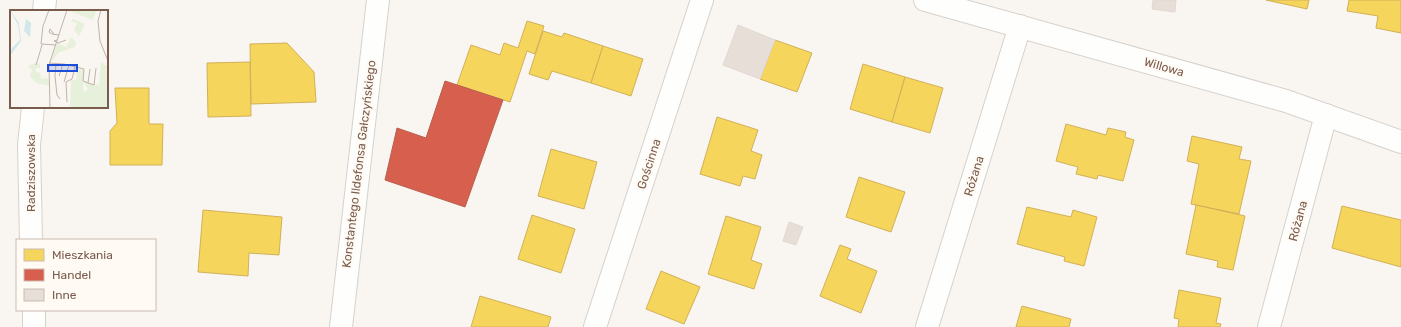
<svg xmlns="http://www.w3.org/2000/svg" width="1401" height="327" font-family="Rubik,sans-serif">
<style>
.homes{fill:#f6d55c;stroke:#d1b158}
.shops{fill:#d6604d;stroke:#ba5f4d}
.building{fill:#e6ded7;stroke:#e2d8d2}
.lines{fill:none;stroke-linecap:round;stroke-linejoin:round}
.minor-casing{stroke:#d7d1cb;stroke-width:24}
.tertiary-casing{stroke:#d7d1cb;stroke-width:24}
.minor{stroke:#fefefd;stroke-width:22}
.tertiary{stroke:#fefefd;stroke-width:22}
.labels{text-anchor:middle;dominant-baseline:central;stroke-width:4;stroke-linejoin:round;paint-order:stroke}
.street-label{font-size:12px;fill:#7a5c4d;stroke:#fffaf3}
.inset-road{fill:none;stroke:#c2b3aa;stroke-width:1}
.view{fill:#1d4ed8;fill-opacity:0.15;stroke:#1d4ed8;stroke-width:2}
.inset-edge{fill:none;stroke:#7a5c4d;stroke-width:2}
</style>
<rect width="100%" height="100%" fill="#f9f5f0"/>
<g class="homes">
<path d="M1266,0H1309L1307,9Z"/>
<path d="M1349,0H1401V33L1376,28L1378,16L1347,11Z"/>
<path d="M527,21L544,26L535,54L527,51L510,102L457,85L471,45L500,55L504,43L518,48Z"/>
<path d="M543,31L562,37L564,33L603,46L591,83L552,71L548,80L529,74Z"/>
<path d="M775,40L812,53L797,92L760,79Z"/>
<path d="M287,43L314,72L316,102L251,104L250,44Z"/>
<path d="M603,46L643,59L631,96L591,83Z"/>
<path d="M250,62L251,116L208,117L207,63Z"/>
<path d="M863,64L905,77L892,122L850,109Z"/>
<path d="M905,77L943,88L930,133L892,122Z"/>
<path d="M115,88H149V124H163L162,165H110V131L117,123Z"/>
<path d="M717,117L758,130L751,151L762,155L755,179L743,176L740,186L700,174Z"/>
<path d="M1066,124L1106,135L1108,128L1126,132L1125,137L1134,140L1123,181L1098,175L1097,179L1076,174L1078,167L1056,161Z"/>
<path d="M1192,136L1242,147L1239,159L1251,161L1239,214L1191,204L1199,164L1187,161Z"/>
<path d="M551,149L597,162L584,209L538,196Z"/>
<path d="M859,177L905,192L891,232L846,217Z"/>
<path d="M1196,205L1245,216L1233,270L1217,267L1218,261L1186,254Z"/>
<path d="M1342,206L1401,220V267L1332,248Z"/>
<path d="M1027,207L1071,217L1073,210L1097,217L1084,266L1064,261L1065,257L1017,244Z"/>
<path d="M203,210L282,217L279,255L249,253L248,276L198,272Z"/>
<path d="M532,215L575,229L561,273L518,259Z"/>
<path d="M726,216L761,227L751,260L762,264L754,289L708,274Z"/>
<path d="M840,245L851,249L847,259L877,271L861,313L820,296Z"/>
<path d="M661,271L700,287L684,324L646,309Z"/>
<path d="M1179,290L1221,298L1216,323L1221,324L1220,327H1178L1179,319L1174,318Z"/>
<path d="M480,296L551,317L548,327H471Z"/>
<path d="M1022,306L1071,319L1069,327H1016Z"/>
</g>
<path class="shops" d="M445,81L503,100L465,207L385,180L397,128L426,138Z"/>
<g class="building">
<path d="M1153,0H1176L1175,12L1152,9Z"/>
<path d="M738,25L775,40L760,79L723,65Z"/>
<path d="M789,222L803,227L796,245L783,241Z"/>
</g>
<g class="lines">
<defs>
<g id="minor">
<path d="M925,0L1286,101L1401,142"/>
<path d="M341,327L378,0"/>
<path d="M595,327L702,0"/>
<path d="M927,327L1020,26"/>
<path d="M1269,327L1326,115"/>
</g>
<g id="tertiary">
<path d="M44,11L45,0"/>
<path d="M31,240L29,145L33,107"/>
<path d="M34,310V327"/>
</g>
</defs>
<use href="#minor" class="minor-casing"/>
<use href="#tertiary" class="tertiary-casing"/>
<use href="#minor" class="minor"/>
<use href="#tertiary" class="tertiary"/>
</g>
<g class="labels">
<g class="street-label">
<text transform="translate(1164 67) rotate(16)">Willowa</text>
<text transform="translate(359 164) rotate(-83)">Konstantego Ildefonsa Gałczyńskiego</text>
<text transform="translate(649 164) rotate(-72)">Gościnna</text>
<text transform="translate(31 173) rotate(-90)">Radziszowska</text>
<text transform="translate(974 176) rotate(-73)">Różana</text>
<text transform="translate(1298 221) rotate(-75)">Różana</text>
</g>
</g>
<g transform="translate(10 10)">
<rect width="98" height="98" fill="#f9f5f0"/>
<path d="M58,0H87L82,10ZM63,9L75,14L69,26L64,20L67,13L61,11ZM61,27L66,32L65,37L48,43L41,52L47,33L56,37ZM91,52L98,57V98H60L61,70H66L67,65L65,61L68,62L69,59L74,60L73,81L78,80L74,72L89,75ZM27,53L30,54V58H26V62L30,63L31,69L38,68L40,76L27,73L20,67L22,59L19,58V55Z" fill="#e7f0db"/>
<path d="M0,0L9,13L11,31L0,46L2,38L10,30L8,15ZM16,9L21,13L20,27L14,21Z" fill="#d0e8ea"/>
<path class="inset-road" d="M39,0L33,16L31,34L46,35M91,0L88,11L90,31L98,51M44,24L40,19L39,22L42,24L49,25M47,30L44,31L48,33L56,30M39,53L54,54L74,59L73,71L84,75L86,58M46,54L45,66L47,85L50,89M26,55L32,35M49,66L53,54M54,72L59,55M56,72L57,92M56,72L62,69L65,57M78,73L80,59M40,98L39,55L57,0"/>
<path class="view" d="M38,55H67V61H38Z"/>
<rect width="98" height="98" class="inset-edge"/>
</g>
<rect x="16" y="239" width="140" height="72" fill="#fffaf3" stroke="#cabbb1"/>
<rect x="24" y="249" width="20" height="12" fill="#f6d55c" stroke="#cabbb1"/>
<text x="52" y="259" font-size="12" fill="#7a5c4d">Mieszkania</text>
<rect x="24" y="269" width="20" height="12" fill="#d6604d" stroke="#cabbb1"/>
<text x="52" y="279" font-size="12" fill="#7a5c4d">Handel</text>
<rect x="24" y="289" width="20" height="12" fill="#e6ded7" stroke="#cabbb1"/>
<text x="52" y="299" font-size="12" fill="#7a5c4d">Inne</text>
</svg>
